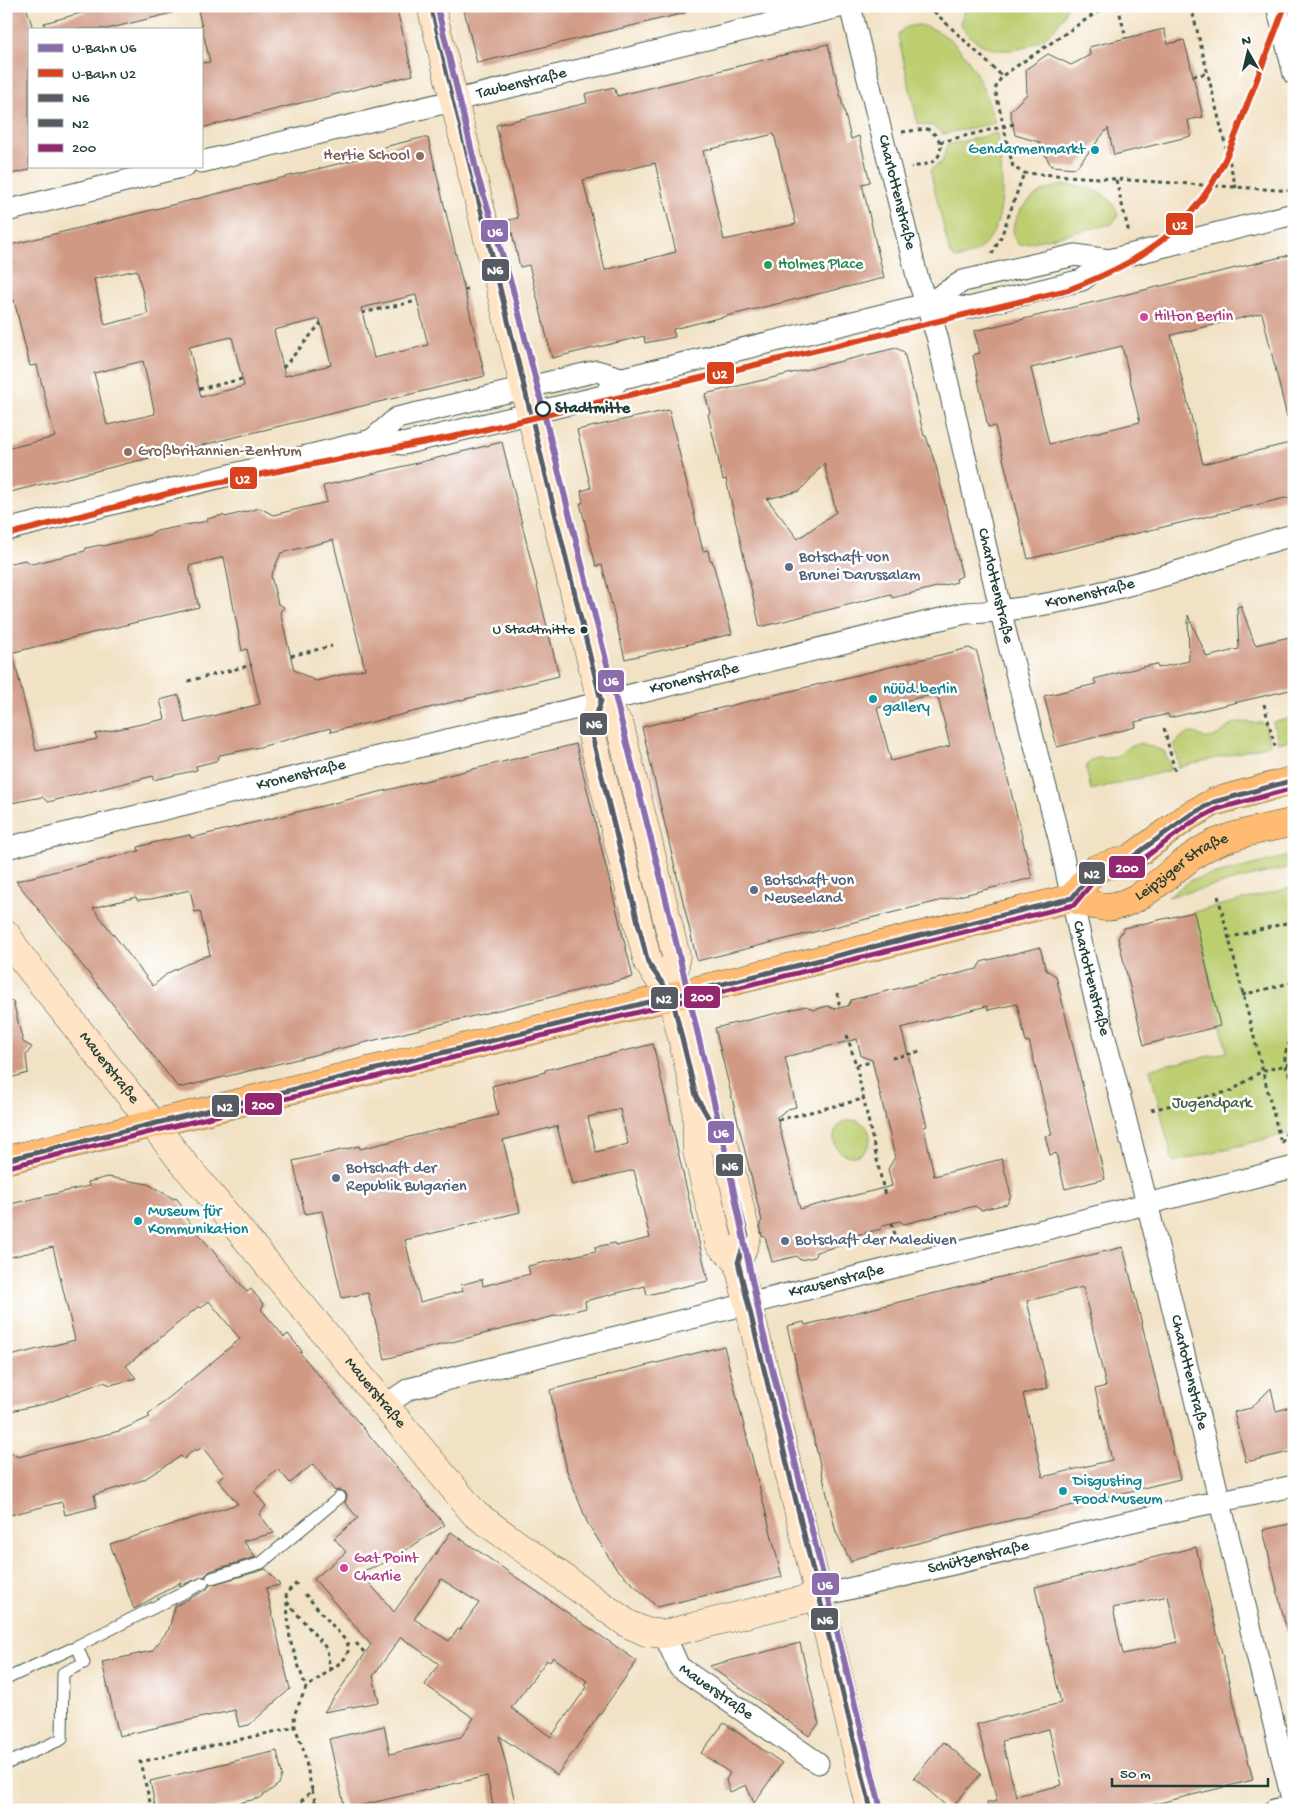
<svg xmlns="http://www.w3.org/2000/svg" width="1300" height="1816" font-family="'Gochi Hand',sans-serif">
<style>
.green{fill:#bdce71;stroke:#6e8652}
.building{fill:#d09983;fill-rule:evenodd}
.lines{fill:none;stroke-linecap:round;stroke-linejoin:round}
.lane-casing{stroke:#3f564a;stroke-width:13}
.street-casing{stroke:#3f564a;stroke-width:23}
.secondary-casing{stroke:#3f564a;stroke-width:29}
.primary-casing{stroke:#3f564a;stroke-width:29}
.path{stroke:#3f564a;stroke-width:3;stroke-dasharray:4 4;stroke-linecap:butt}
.lane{stroke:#fff;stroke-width:11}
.street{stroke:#fff;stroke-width:21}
.secondary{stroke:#ffe4c6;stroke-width:28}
.primary{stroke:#febb71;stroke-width:28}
.bus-1-casing{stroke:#fff;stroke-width:9}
.bus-2-casing{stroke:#fff;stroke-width:9}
.bus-3-casing{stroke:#fff;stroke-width:9}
.bus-1{stroke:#595b62;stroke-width:5}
.bus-2{stroke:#595b62;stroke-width:5}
.bus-3{stroke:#95276e;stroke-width:5}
.metro-1-casing{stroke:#fff;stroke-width:10}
.metro-2-casing{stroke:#fff;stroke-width:10}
.metro-1{stroke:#8c6dab;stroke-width:6}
.metro-2{stroke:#da421e;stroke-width:6}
.culture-dot{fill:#0f9aa8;stroke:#fff;stroke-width:2}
.education-dot{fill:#8d6e63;stroke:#fff;stroke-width:2}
.leisure-dot{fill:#2e9e5b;stroke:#fff;stroke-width:2}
.hotel-dot{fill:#d1479c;stroke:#fff;stroke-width:2}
.stop-dot{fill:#fff;stroke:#1f3d34;stroke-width:2.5}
.service-dot{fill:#5c6f8a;stroke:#fff;stroke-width:2}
.bus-dot{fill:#1f3d34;stroke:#fff;stroke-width:2}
.labels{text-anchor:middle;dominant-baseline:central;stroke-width:5;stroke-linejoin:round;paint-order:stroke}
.bus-label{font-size:15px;fill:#1f3d34;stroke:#fff;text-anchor:end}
.street-label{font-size:16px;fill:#1f3d34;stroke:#fff}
.culture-label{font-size:16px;fill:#0d838f;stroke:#fff;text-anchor:start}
.education-label{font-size:16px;fill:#785e54;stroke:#fff;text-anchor:end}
.leisure-label{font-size:16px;fill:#27864d;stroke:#fff;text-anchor:start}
.hotel-label{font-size:16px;fill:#b23c85;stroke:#fff;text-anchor:start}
.stop-label{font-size:16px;font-weight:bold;fill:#1f3d34;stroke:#fff;text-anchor:start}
.service-label{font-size:16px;fill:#4e5e75;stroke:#fff;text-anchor:start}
.park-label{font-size:16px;fill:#466143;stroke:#fff}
.line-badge{stroke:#fff;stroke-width:2}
.badge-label{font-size:14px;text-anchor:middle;font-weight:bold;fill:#fff}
</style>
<rect width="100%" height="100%" fill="#fff"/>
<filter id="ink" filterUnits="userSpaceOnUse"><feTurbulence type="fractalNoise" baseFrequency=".02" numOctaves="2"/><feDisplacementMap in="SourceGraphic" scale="10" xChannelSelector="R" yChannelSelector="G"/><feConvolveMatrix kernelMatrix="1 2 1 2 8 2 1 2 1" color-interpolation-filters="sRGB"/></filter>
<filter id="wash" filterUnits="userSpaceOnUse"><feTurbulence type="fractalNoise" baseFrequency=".0096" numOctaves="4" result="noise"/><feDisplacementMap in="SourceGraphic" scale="20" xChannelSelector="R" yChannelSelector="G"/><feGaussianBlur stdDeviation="1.12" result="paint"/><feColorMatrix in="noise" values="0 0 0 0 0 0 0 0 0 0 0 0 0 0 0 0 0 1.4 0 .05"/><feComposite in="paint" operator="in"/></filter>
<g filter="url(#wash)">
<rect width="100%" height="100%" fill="#f2e2c5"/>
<g class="green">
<path d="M987,6H1067C1054,52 985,69 960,23L964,12Z"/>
<path d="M919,25C963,32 984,84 995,123L943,134L933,126L918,124L898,36C903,26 909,26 919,25Z"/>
<path d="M997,133C1003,178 1014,248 956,259L950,254L930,170L942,162L947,145Z"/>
<path d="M1063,185C1084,185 1113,191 1118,216L1112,224L1019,245C1003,228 1023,202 1040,193C1047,189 1055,187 1063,185Z"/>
<path d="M1294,712V739L1278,743L1273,722L1288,719Z"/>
<path d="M1241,722L1263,723L1266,726L1270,745L1179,767L1174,745C1177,740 1187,732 1194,733C1200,734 1202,739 1209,738C1222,737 1227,723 1241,722Z"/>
<path d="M1140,743L1164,751L1171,770L1091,790L1086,768C1093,753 1103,760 1116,757L1129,747Z"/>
<path d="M1294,855V866L1168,897L1191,880Z"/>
<path d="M1294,887V1132L1173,1162L1150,1069L1227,1052L1194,912Z"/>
<circle cx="852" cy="1138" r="18"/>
</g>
<g id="blocks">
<g class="building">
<path d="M6,6H26L33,29H29V170L6,175Z"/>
<path d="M84,6H172V13L107,29H45L44,23L85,12Z"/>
<path d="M197,6H396L413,75L201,128V63L210,62Z"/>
<path d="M463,6H684L685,13L477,63Z"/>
<path d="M1164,29L1168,44L1184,40L1188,55L1203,117L1188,120L1191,136L1114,155L1108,128L1076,168L1051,166L1039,142L1015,135L1010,111L1027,94L1026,69L1048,54L1071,65L1090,55L1089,47Z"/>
<path d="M828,44L851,139L859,136L870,182L862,184L884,278L673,329L675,337L645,343L644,336L552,358L529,265L520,267L509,220L518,218L496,125L587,103L585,94L614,87L617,96ZM774,134L796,224L724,240L703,151ZM655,163L676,252L605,270L583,180Z"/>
<path d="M421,138H428L485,376L6,493V449L55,437L37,365L30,366L14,300L6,301V246L382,153L381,149L384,147ZM137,270L148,314L105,325L94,279ZM416,295L428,345L374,358L361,308ZM320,319L331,365L285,376L274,330ZM232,337L244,386L201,397L189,347ZM143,361L155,414L107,425L94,373Z"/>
<path d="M1294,254V416L1287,417L1262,313L1171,335L1203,464L1294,442V496L1028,559L995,426L988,427L973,355L980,353L974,331ZM1122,346L1140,422L1049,444L1031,368Z"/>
<path d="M896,348L904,352L924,436H926L936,466L962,576L956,579L957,582L892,598L891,594L760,627L726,479L723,480L708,414L710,413L705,394ZM824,463L836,512L798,539L767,499L800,491Z"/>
<path d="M669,410L703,551L708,550L710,561L712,560L732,634L625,659L602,565L596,566L580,503H583L581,491L591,488L577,430Z"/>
<path d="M502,442L559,676L331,732L330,728L260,747L220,755L216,761L196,766L197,770L153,780V776L48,802L42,797L6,804V655L13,654L36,751L97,739L95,734L165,719L160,700L179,695L185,723L260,704L247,649L242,651L224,557L189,566L199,607L6,654V564L25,560L32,564L85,551L86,548L101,545L103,546L150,535L152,532L207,521V519L223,515L225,517L260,508L273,515L327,502L323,486ZM333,540L365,669L316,681L294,670L280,612L284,607L278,604L271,576L281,553Z"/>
<path d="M1241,606L1255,645L1294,636V689L1169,718L1168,714L1135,722L1136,727L1057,747L1044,696L1096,684L1094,679L1138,668L1157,664L1158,668L1189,661L1188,615L1207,657L1239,649L1237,607Z"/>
<path d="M969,648L977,652L1032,878L697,961L642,727ZM937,693L950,746L891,761L877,708Z"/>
<path d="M576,744L633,977L486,1013L183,1087L177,1086L16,881L139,851L138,847L156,842L190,835L191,838ZM190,890L195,912L200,911L210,955L199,958L168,973L153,986L93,908L136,897L137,900L151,899Z"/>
<path d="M1194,912L1220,1026L1144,1045L1118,938L1124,928Z"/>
<path d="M1040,947L1046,970L1056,976L1105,1179L1065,1189L1056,1153L1050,1155L1045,1136L1052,1135L1029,1041L1026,1042L1017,1004L988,1010L987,1006L901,1028L927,1126L924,1127L934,1176L1002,1159L1011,1196L1007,1204L981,1210L975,1206L904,1224L900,1221L883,1225L881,1229L848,1237L843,1245L816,1252L815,1257L800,1260L797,1256L772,1262L765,1237L762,1236L760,1223L762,1221L715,1028L806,1006L813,1010L828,1006L834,1009L848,1006L851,1000L977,969L981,962ZM857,1039L861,1056L872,1060L895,1157L888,1169L892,1186L800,1209L777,1117L788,1109L796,1107L785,1057Z"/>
<path d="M13,1001L23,1042L32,1047L26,1055L28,1073L6,1079V1002Z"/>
<path d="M653,1044L708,1281L647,1295L645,1286L585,1301L586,1308L385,1359L368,1293L342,1298L322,1211L305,1214L293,1161L359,1146L360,1149L498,1115L492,1086L545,1072V1070ZM620,1109L628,1144L596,1152L588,1117ZM557,1126L572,1185L634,1170L650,1238L616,1246L615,1243L595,1247L596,1251L528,1266L530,1274L483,1286L482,1279L461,1285L463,1291L420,1302L405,1240L520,1212L503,1140Z"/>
<path d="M108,1177L148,1184L174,1199L176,1198L189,1214L185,1217L247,1292L251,1289L264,1305L261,1309L284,1337L288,1334L302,1351L300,1353L445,1525L387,1562L360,1572L394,1612L451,1532L637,1661L557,1775L499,1736L517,1810H494L487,1776L345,1809L329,1739L384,1726L390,1754L461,1737L474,1718L425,1685L439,1664L401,1637L373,1676L379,1702L324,1712L371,1645L314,1579L346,1552L334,1538L358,1518L345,1503L347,1496L345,1492L339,1490L335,1491L313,1464L290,1483L278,1469L254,1491L266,1506L259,1514L274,1533L243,1541L256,1557L210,1571L205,1576L179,1586L181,1582L134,1609L110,1544L238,1504L218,1480L224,1474L202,1447L197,1451L195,1449L184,1459L181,1456L143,1480L94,1495L97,1507L65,1515L62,1502L6,1516V1450L18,1457L119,1431L150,1417L148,1415L240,1339L209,1301L201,1308L199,1306L126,1366L136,1378L111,1385L103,1382L44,1404L6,1412V1357L75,1340L53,1247L6,1258V1205L89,1186L88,1182ZM441,1579L479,1603L460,1630L458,1629L449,1641L414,1619ZM553,1657L587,1681L584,1685L587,1687L551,1737L511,1708L547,1660L550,1662Z"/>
<path d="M1123,1247L1180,1479L857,1558L851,1562L836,1532L787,1326L804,1322L805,1325ZM1083,1287L1106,1386L1095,1389L1112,1460L1043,1477L1023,1394L1048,1388L1027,1301Z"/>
<path d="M724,1346L782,1577L657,1607L615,1567L587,1522L567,1471L550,1390Z"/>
<path d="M1271,1388L1276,1411L1294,1406V1451L1246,1462L1234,1412L1251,1408Z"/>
<path d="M1294,1523V1631L1287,1632L1263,1530Z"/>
<path d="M1196,1547L1253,1780L1131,1810H988L987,1803L997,1801L977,1724L1061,1703L1035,1587ZM1168,1596L1178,1642L1123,1654L1113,1608ZM1049,1729L1062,1785L1016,1796L1002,1741Z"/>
<path d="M266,1569L280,1585L266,1588L290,1689L249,1725L239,1727L235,1710L119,1736L102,1662L152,1651L169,1629L175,1606L206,1590L210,1585Z"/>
<path d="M800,1643L819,1724L809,1736L709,1666Z"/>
<path d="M724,1723L782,1763L754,1803L746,1785L730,1792L726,1780L730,1773L701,1753Z"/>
<path d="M944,1742L981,1774L950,1809L914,1778Z"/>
<path d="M277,1751L282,1775L279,1784L260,1798L210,1810H156L150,1781Z"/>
</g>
</g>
</g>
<g filter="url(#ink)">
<use href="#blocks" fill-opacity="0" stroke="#3f564a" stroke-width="1"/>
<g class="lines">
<defs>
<g id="lane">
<path d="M212,1578L261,1563L340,1497"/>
<path d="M6,1679L71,1649"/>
<path d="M6,1764L62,1739L63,1673L84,1663L77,1646L203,1583"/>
</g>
<g id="street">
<path id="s1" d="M850,6L917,276L937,336L1007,638L1059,838L1084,955L1157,1243L1294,1807"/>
<path d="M1277,6L1294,74"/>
<path id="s2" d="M201,162L843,6"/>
<path d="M6,211L185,166"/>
<path d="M927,304L963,281L1075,255L1109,260L1294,214"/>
<path d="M372,440L397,418L597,371L621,378L627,377L927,304L969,308L1082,280L1109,260"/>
<path d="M6,530L372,440L403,444L603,396L621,378"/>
<path id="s3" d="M6,848L965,613C1033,611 1101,593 1166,575C1209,563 1250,546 1294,535"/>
<path id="s4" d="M384,1406L409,1389L1294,1167"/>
<path id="s5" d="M819,1596L1196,1506L1294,1486"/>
<path id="s6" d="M664,1634L679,1667L818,1763"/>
<path d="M1274,1810L1294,1805"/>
</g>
<g id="secondary">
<path d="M431,6L601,701L620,726L676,956L672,997L696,1096L697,1151L719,1243L738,1262L871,1810"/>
<path d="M601,701L591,732L648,963L672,997"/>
<path id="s7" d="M6,934L21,957L181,1160L475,1514L628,1624L646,1632L664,1634L819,1596"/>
<path d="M697,1097L725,1147L747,1236L738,1262"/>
</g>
<g id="primary">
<path d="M1072,898L1095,869L1131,858L1187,817L1214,802L1294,780"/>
<path id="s8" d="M6,1160L1072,898C1082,901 1095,907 1105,907C1145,906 1176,862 1209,846C1235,833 1266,829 1294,822"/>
</g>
</defs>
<use href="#lane" class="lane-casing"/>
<use href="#street" class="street-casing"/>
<use href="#secondary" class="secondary-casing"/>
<use href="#primary" class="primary-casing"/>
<g class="path">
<path d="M928,6L1002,76"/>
<path d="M1106,6L1002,76L995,89L1013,167L1024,173L1294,191"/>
<path d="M1118,6L1126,38"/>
<path d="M1191,6L1236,188"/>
<path d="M1193,76L1208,73"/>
<path d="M902,132L927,129C941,135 947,153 932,162C926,165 918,166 911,167"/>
<path d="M940,142L1014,124"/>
<path d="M1116,180L1129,233"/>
<path d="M992,254L1001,237L1024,173"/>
<path d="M464,290L471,288"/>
<path d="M362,313L417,301"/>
<path d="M283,368L321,323"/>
<path d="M199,389L242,379"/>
<path d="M291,656L332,646"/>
<path d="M188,681L252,665"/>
<path d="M1264,704L1275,747"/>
<path d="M1164,728L1175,772"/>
<path d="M1218,896L1281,1143"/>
<path d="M1228,938L1294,921"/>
<path d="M837,993L840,1008"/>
<path d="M1242,995L1294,982"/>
<path d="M847,1035L856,1065L873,1062"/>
<path d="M1294,1035C1283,1050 1281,1066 1294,1081"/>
<path d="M892,1058L918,1052L923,1054"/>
<path d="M856,1065L885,1196"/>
<path d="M1151,1110L1231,1091L1262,1071L1294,1063"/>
<path d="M778,1120L863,1099"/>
<path d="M1282,1143L1294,1113"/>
<path d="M892,1223L896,1239"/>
<path d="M297,1583L286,1593L290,1640L306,1688"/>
<path d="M305,1594L347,1642C352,1657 341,1662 330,1670"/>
<path d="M287,1602L327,1649L330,1670L306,1688L294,1715L295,1727L303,1748L312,1790L293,1810"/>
<path d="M356,1643L365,1653"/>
<path d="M312,1790L317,1808L316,1810"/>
<path d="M152,1810L140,1762L295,1727"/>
</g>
<use href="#lane" class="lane"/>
<use href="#street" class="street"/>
<use href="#secondary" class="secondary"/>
<use href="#primary" class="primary"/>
<defs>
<path id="bus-1" d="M431,6L601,701L591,732L648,963L672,997L696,1096L725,1147L747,1236L738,1262L871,1810"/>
<path id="bus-2" d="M6,1160L1072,898L1095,869L1131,858L1187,817L1214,802L1294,780"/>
<path id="bus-3" d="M8,1167L1074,905L1099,875L1135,865L1191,823L1217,809L1294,788"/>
</defs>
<use href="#bus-1" class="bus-1-casing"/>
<use href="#bus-2" class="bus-2-casing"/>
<use href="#bus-3" class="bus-3-casing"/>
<use href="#bus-1" class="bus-1"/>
<use href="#bus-2" class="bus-2"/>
<use href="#bus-3" class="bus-3"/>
<defs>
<path id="metro-1" d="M437,6L478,177L512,286L663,887L725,1149L762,1328L881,1810"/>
<path id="metro-2" d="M6,535L186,489L462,435L1068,290C1109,274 1150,255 1181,223C1215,190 1231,149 1247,105C1260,72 1272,39 1285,6"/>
</defs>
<use href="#metro-1" class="metro-1-casing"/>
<use href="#metro-2" class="metro-2-casing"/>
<use href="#metro-1" class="metro-1"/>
<use href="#metro-2" class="metro-2"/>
</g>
</g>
<g class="culture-dot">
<circle cx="1095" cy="150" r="5"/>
<circle cx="873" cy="699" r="5"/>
<circle cx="138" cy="1221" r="5"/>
<circle cx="1063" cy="1491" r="5"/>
</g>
<g class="education-dot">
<circle cx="420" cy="156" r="5"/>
<circle cx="128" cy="452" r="5"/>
</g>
<circle class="leisure-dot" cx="768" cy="265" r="5"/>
<g class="hotel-dot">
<circle cx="1144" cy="317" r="5"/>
<circle cx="344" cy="1568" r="5"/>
</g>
<circle class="stop-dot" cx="543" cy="409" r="7"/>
<g class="service-dot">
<circle cx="789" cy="567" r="5"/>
<circle cx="754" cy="890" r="5"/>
<circle cx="336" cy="1178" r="5"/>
<circle cx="785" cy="1241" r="5"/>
</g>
<circle class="bus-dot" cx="584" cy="630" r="4.5"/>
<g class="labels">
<g class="bus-label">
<text x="575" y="630">U Stadtmitte</text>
</g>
<g class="street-label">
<text stroke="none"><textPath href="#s2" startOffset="330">Taubenstraße</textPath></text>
<text stroke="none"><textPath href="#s1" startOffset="192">Charlottenstraße</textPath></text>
<text stroke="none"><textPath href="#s1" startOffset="598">Charlottenstraße</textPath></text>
<text stroke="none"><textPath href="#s3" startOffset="1114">Kronenstraße</textPath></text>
<text stroke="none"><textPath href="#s3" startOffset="709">Kronenstraße</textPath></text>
<text stroke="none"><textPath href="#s3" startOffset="304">Kronenstraße</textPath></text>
<text stroke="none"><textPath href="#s8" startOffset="1220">Leipziger Straße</textPath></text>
<text stroke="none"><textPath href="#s1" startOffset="1002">Charlottenstraße</textPath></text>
<text stroke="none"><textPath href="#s7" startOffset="169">Mauerstraße</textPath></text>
<text stroke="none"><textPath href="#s4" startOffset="471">Krausenstraße</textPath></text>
<text stroke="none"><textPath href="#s1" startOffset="1408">Charlottenstraße</textPath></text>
<text stroke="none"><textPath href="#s7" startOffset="589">Mauerstraße</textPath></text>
<text stroke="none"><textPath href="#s5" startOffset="164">Schützenstraße</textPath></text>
<text stroke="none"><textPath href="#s6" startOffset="81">Mauerstraße</textPath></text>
</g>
<g class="culture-label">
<text x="1085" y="150" text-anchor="end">Gendarmenmarkt</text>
<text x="883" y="690">nüüd.berlin<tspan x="883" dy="18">gallery</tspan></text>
<text x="148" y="1212">Museum für<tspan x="148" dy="18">Kommunikation</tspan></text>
<text x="1073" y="1482">Disgusting<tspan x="1073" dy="18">Food Museum</tspan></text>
</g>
<g class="education-label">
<text x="410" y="156">Hertie School</text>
<text x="138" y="452" text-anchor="start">Großbritannien-Zentrum</text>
</g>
<g class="leisure-label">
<text x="778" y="265">Holmes Place</text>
</g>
<g class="hotel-label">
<text x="1154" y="317">Hilton Berlin</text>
<text x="354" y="1559">Gat Point<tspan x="354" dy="18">Charlie</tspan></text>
</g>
<g class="stop-label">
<text x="555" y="409">Stadtmitte</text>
</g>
<g class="service-label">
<text x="799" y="558">Botschaft von<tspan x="799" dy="18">Brunei Darussalam</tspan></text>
<text x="764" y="881">Botschaft von<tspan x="764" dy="18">Neuseeland</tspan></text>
<text x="346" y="1169">Botschaft der<tspan x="346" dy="18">Republik Bulgarien</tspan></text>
<text x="795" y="1241">Botschaft der Malediven</text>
</g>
<g class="park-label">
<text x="1212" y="1104">Jugendpark</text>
</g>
</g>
<g class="line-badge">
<rect x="1165" y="212" width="29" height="24" rx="5" fill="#da421e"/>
<rect x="480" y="219" width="29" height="24" rx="5" fill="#8c6dab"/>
<rect x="481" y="258" width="29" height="24" rx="5" fill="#595b62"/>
<rect x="706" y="361" width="29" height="24" rx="5" fill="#da421e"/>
<rect x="229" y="466" width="29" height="24" rx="5" fill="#da421e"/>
<rect x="597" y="669" width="28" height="24" rx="5" fill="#8c6dab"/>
<rect x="579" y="712" width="29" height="24" rx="5" fill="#595b62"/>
<rect x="1108" y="855" width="38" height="24" rx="5" fill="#95276e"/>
<rect x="1078" y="861" width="28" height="24" rx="5" fill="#595b62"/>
<rect x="683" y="985" width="38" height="24" rx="5" fill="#95276e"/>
<rect x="650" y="986" width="29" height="24" rx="5" fill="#595b62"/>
<rect x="244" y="1092" width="39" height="24" rx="5" fill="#95276e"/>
<rect x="211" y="1094" width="29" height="24" rx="5" fill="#595b62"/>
<rect x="707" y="1120" width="28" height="24" rx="5" fill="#8c6dab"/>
<rect x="715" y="1153" width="29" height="24" rx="5" fill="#595b62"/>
<rect x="811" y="1572" width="29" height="24" rx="5" fill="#8c6dab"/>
<rect x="810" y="1607" width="29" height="24" rx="5" fill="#595b62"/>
</g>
<g class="badge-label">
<text x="1180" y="229">U2</text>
<text x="495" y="236">U6</text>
<text x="495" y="274">N6</text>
<text x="720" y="378">U2</text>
<text x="243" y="483">U2</text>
<text x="611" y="685">U6</text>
<text x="594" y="728">N6</text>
<text x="1127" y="872">200</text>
<text x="1092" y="878">N2</text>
<text x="702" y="1001">200</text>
<text x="664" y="1003">N2</text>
<text x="263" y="1109">200</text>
<text x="225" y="1111">N2</text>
<text x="721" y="1137">U6</text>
<text x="730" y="1170">N6</text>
<text x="825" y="1589">U6</text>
<text x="825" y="1624">N6</text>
</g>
<rect width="1300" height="1816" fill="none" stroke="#fff" stroke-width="25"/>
<rect x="28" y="28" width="175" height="140" fill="#ffffff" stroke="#a5b1ae"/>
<rect x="38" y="44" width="25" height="8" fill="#8c6dab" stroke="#a5b1ae"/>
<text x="72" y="52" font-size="15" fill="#1f3d34">U-Bahn U6</text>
<rect x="38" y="69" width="25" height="8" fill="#da421e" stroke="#a5b1ae"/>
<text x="72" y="78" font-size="15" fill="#1f3d34">U-Bahn U2</text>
<rect x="38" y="94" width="25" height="8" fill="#595b62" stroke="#a5b1ae"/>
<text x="72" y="102" font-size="15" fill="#1f3d34">N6</text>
<rect x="38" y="119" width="25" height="8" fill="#595b62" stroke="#a5b1ae"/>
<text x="72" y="128" font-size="15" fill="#1f3d34">N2</text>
<rect x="38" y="144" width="25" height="8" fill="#95276e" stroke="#a5b1ae"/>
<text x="72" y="152" font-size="15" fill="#1f3d34">200</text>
<g transform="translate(1248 52) rotate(352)" stroke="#ffffff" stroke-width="4" paint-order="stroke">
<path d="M0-4L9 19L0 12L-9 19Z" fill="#1f3d34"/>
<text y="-8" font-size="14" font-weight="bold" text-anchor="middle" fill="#1f3d34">N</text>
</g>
<path d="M1112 1778v8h156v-8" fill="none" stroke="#1f3d34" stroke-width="2.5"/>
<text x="1120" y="1778" font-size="15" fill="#1f3d34" stroke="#ffffff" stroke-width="4" paint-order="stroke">50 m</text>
</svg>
